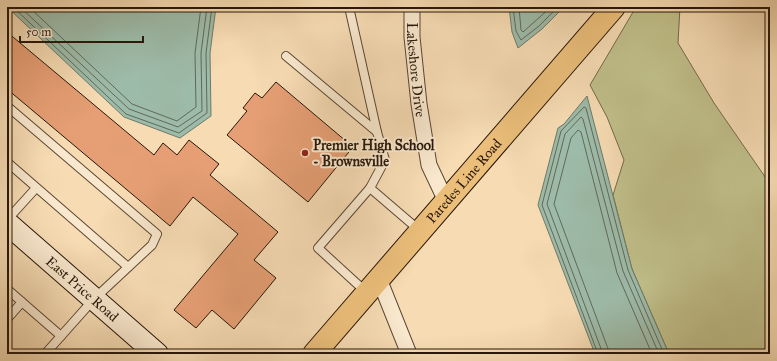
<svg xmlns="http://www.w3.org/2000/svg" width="777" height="361" font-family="'IM FELL Great Primer',serif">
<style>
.green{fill:#c0bf8a;stroke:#746a4a}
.water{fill:#9dbba9;stroke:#6e7969}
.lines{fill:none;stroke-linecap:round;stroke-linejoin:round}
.shore{stroke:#626859;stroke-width:1}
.building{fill:#e69f74;stroke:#271609}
.lane-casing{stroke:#5b4734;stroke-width:10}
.street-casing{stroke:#5b4734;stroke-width:17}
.secondary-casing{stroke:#271609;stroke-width:24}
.primary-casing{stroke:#271609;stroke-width:24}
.lane{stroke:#f9e8ce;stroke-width:8}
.street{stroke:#f9e8ce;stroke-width:15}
.secondary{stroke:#f9e8ce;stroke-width:22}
.primary{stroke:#ebbe7a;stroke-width:22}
.poi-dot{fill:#8f2418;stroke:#f9e8ce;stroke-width:1.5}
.labels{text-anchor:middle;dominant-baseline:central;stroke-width:4;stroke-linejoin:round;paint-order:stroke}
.street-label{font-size:14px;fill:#271609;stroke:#f9e8ce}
.poi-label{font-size:14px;font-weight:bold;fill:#271609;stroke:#f9e8ce;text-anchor:start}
</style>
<rect width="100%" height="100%" fill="#f6dbb3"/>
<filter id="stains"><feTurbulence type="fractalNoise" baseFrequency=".005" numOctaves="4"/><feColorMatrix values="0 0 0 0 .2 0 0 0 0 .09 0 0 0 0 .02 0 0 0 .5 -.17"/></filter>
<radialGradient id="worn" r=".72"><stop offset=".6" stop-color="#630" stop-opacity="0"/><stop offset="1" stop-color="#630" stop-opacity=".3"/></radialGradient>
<path class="green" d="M636,7H680L678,43L714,103L770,184V354H669L632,269L613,195L624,160L607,117L590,85Z"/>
<g class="water">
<path d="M7,7H216L210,53L211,116L180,138L124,117Z"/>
<path d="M509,7H564L542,29L518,48L512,32Z"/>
<path d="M587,96L632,269L669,354H595L538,205L558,128L564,124Z"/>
</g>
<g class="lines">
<g class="shore">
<path d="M13,7L126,114L179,133L207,113L206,53L212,7"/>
<path d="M20,7L129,109L178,127L202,111L201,53L207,7"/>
<path d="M29,7L132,104L177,121L196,107L195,53L201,7"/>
<path d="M513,7L516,31L521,40L539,26L558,7"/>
<path d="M519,7L521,30L523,32L551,7"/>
<path d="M598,354L542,205L561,131L584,107L586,108L628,270L664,354"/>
<path d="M603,354L547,204L565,134L581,117L583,119L623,271L659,354"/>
<path d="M610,354L554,204L571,138L578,130L581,132L617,273L652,354"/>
</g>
</g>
<g class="building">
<path d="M7,32L154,155L163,143L177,155L189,140L219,164L210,175L278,232L254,260L276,278L234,329L212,310L196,328L174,310L238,234L193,197L170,226L7,89Z"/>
<path d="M276,82L353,147L308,202L227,135L247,111L243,108L255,93L262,98Z"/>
</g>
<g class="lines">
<defs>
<g id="lane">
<path d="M349,7L377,132"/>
<path d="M286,56L377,132L385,160L370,188L419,230"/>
<path d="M7,106L157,234L152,245L94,299L45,354"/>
<path d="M7,162L128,267"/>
<path d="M7,220L36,188"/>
<path d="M7,289L61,336"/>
<path d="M366,292L318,248L370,188"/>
<path d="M7,319L22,302"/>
</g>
<g id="street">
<path id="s1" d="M412,7V37L419,104L429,165L446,201"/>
<path d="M379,279L409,354"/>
</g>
<g id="secondary">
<path id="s2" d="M7,223L157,354"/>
</g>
<g id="primary">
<path id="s3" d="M314,354L614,7"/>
</g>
</defs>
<use href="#lane" class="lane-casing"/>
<use href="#street" class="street-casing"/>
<use href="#secondary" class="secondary-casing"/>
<use href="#primary" class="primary-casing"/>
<use href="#lane" class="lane"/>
<use href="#street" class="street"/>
<use href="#secondary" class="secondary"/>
<use href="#primary" class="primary"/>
</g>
<circle class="poi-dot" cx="305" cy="153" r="4"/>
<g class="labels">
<g class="street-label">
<text stroke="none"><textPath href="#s1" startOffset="63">Lakeshore Drive</textPath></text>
<text stroke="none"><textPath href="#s3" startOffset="229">Paredes Line Road</textPath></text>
<text stroke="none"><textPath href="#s2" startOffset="100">East Price Road</textPath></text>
</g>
<g class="poi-label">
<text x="313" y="145">Premier High School<tspan x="313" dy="16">- Brownsville</tspan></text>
</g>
</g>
<rect width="777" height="361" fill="none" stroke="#f6dbb3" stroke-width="24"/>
<rect x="8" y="8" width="761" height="345" fill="none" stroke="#271609" stroke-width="2"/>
<rect x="12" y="12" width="753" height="337" fill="none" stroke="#271609"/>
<path d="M20 36v6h123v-6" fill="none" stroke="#271609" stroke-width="2"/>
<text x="26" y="36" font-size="12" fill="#271609" stroke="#f9e8ce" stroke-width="3" paint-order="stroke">50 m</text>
<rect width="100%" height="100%" filter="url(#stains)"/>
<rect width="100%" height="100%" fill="url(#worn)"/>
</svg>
